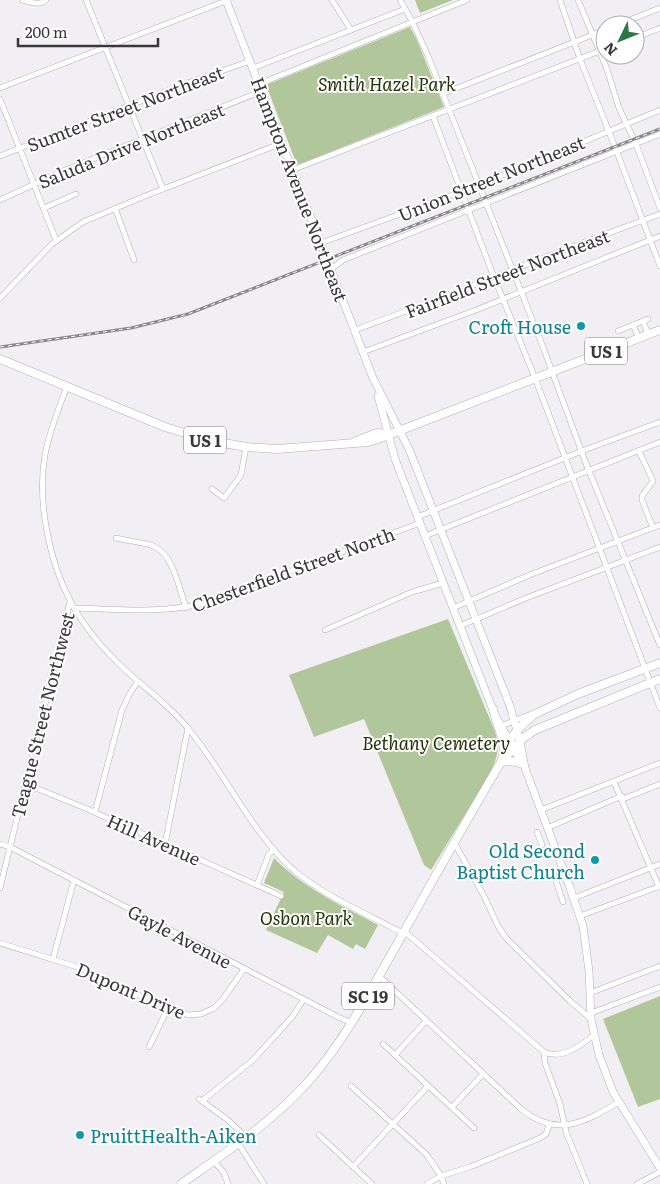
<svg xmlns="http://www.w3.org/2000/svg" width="660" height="1184" font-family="Literata,serif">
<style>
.green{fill:#b2c69b}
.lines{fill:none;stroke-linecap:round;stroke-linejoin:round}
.street-casing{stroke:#b0afb2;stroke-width:6}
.secondary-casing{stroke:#b0afb2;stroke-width:8}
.primary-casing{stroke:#b0afb2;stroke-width:9}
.street{stroke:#fff;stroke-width:5}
.secondary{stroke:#fff;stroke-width:7}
.primary{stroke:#fff;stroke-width:8}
.rail-casing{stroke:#888789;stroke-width:3}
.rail{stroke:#fefdff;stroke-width:1;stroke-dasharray:4;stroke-linecap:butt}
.culture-dot{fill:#0f9aa8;stroke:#fefdff;stroke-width:2}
.labels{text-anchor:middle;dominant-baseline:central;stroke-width:4;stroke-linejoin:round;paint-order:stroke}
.shield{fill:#fefdff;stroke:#747374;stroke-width:1}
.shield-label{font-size:16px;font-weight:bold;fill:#393839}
.park-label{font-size:18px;font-style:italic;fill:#243406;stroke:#fefdff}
.street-label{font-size:18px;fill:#393839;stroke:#fefdff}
.culture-label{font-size:18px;fill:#0d838f;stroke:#fefdff;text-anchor:end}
</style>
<rect width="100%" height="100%" fill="#f1eff3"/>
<g class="green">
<path d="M415,0H453L420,13Z"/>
<path d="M410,27L417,40L444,107L297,165L266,85Z"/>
<path d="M448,619L494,729C501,749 497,759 488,777L431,870L424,865L364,719L314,737L289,675Z"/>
<path d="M274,858C303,888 341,905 378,925L365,949L356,944L353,949L328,935L317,953L266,930L284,892L264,883Z"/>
<path d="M660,996V1099L638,1107L603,1019Z"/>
</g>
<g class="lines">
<defs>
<g id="street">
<path d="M22,0C31,2 39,6 46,0"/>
<path d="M86,0L163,189"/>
<path d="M332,0L351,30"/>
<path d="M400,0L412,21L428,56L543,347L585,461L660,645"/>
<path d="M560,0L580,59L617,152L660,266"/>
<path d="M578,0L607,69L619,108L636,144L660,208"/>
<path d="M617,25L660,8"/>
<path d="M635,38L660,28"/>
<path d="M253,68L405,9"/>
<path d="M259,84L467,0"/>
<path d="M0,88L226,1"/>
<path d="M442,94L605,30"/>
<path d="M0,99L56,240"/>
<path d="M433,116L490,267L535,378L660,708"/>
<path d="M0,156L190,82L250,61"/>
<path d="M292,170L605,49"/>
<path d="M0,200L63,171L262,91"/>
<path d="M44,208L76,194"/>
<path d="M115,208L134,260"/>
<path d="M321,243L479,185L660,110"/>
<path d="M331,269L343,260L660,134"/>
<path d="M0,298L52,244L83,222L145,196L282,143"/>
<path d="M643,321L648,334"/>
<path d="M633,325L639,338"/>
<path d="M355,330C457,293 557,251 660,214"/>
<path d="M618,331L648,319"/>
<path d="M363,352L476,310L660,236"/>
<path d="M67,386C59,408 49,432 45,455C37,500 49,562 71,602C82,624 99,644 117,662C141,686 170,705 191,732C223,772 246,820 281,858C310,890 365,913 403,933"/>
<path d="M639,451L653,481L642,496V500L653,528"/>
<path d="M212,489L224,498L241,475L246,447"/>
<path d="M417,517L587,449L660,422"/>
<path d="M425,536L660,442"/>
<path d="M116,538C128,541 140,542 151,545C173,552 179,588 186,608"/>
<path d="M74,608C118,609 162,614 205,603L420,523"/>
<path d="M453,608L532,574L660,525"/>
<path d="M460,626L526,598L660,547"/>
<path d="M325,630L412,592L443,583"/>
<path d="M501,726L534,713"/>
<path d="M614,782L659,887"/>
<path d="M26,784L85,808L281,896"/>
<path d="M623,799L660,784"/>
<path d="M541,810L660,763"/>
<path d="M95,812L122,710L129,695L138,681"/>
<path d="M547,828L622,796"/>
<path d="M537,832L542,845"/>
<path d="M454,842L484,896L498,926L506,938L570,1001L591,1019"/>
<path d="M0,844L10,847L338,1017L352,1023"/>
<path d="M165,844L188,728"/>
<path d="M554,875L563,902"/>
<path d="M257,885L269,854L274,849"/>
<path d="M0,888L70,602"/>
<path d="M574,898L660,864"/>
<path d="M580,916L660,886"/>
<path d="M404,931L544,1052C562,1060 580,1046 594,1035"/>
<path d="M0,943L77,967L158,1004L188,1015L201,1014L214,1008L223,999L244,969"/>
<path d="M53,959L74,880"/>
<path d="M379,976L521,1109C557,1138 583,1123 619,1102"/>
<path d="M590,993L660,966"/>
<path d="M591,1013L660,987"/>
<path d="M383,1044L474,1128"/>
<path d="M149,1047L168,1008"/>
<path d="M544,1052L545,1063L560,1104L566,1132L587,1184"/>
<path d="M395,1055L426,1021"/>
<path d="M351,1086L427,1155L441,1176L444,1184"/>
<path d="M199,1099L228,1120L246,1137"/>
<path d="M202,1101L253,1060L293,1016L303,1000"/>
<path d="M452,1107L483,1074"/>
<path d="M319,1135L372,1184"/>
<path d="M238,1143L264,1184"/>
<path d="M214,1161L224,1173L228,1184"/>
<path d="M353,1167L428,1086"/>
<path d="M427,1184L441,1176L470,1167L540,1138L546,1134L549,1125"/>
<path d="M637,1184L660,1172"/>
</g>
<g id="secondary">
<path d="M226,0L373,378L409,449L510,706L520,741L525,768L569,885L583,926L589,971L591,1019L599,1055L613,1092L660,1168"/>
<path d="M378,396L395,459L453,608L495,715L522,764"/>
</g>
<g id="primary">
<path d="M0,359L165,427L207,440L246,447L277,449L368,442L378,439L660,330"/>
<path d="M356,441L377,433L388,434"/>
<path d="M493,709L502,738L504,751"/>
<path d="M502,758L506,746L517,730L533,715L578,694L660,663"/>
<path d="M501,762L510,761L521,763"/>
<path d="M181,1184C225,1153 271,1123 307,1083C344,1042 369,993 396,946C430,885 465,823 501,762L522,739L535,730L660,679"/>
</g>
</defs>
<use href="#street" class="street-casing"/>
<use href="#secondary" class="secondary-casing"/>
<use href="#primary" class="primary-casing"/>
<use href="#street" class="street"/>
<use href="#secondary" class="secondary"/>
<use href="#primary" class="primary"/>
<defs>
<path id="rail" d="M0,347L131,328L188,314L660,129"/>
</defs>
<use href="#rail" class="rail-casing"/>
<use href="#rail" class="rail"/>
</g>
<g class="culture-dot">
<circle cx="581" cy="326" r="5"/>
<circle cx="595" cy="860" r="5"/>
<circle cx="80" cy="1135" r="5"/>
</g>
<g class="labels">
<g class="shield">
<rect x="585" y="337.5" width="42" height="27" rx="4"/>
<rect x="184" y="426.5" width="42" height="27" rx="4"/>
<rect x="342" y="982.5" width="52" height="27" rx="4"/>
</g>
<g class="shield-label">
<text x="606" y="351">US 1</text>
<text x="205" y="440">US 1</text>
<text x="368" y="996">SC 19</text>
</g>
<g class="park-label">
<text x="387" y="83">Smith Hazel Park</text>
<text x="436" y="742">Bethany Cemetery</text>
<text x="306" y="917">Osbon Park</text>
</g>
<g class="street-label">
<text transform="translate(125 108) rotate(-21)">Sumter Street Northeast</text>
<text transform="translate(131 145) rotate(-22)">Saluda Drive Northeast</text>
<text transform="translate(491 178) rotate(-22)">Union Street Northeast</text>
<text transform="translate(300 189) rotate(69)">Hampton Avenue Northeast</text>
<text transform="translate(507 273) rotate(-21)">Fairfield Street Northeast</text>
<text transform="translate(293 569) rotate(-20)">Chesterfield Street North</text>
<text transform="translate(42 715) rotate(-76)">Teague Street Northwest</text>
<text transform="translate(154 839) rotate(24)">Hill Avenue</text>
<text transform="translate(180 936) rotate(28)">Gayle Avenue</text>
<text transform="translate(131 990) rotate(23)">Dupont Drive</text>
</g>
<g class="culture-label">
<text x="571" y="326">Croft House</text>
<text x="585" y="850">Old Second<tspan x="585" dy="21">Baptist Church</tspan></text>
<text x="90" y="1135" text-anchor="start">PruittHealth-Aiken</text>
</g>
</g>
<g transform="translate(620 40) rotate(227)"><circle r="24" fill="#fefdff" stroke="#afaeb0"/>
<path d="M0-4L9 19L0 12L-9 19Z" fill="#2e7744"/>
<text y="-8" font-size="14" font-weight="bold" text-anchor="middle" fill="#393839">N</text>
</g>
<path d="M18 38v8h140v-8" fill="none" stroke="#393839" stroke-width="2.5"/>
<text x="25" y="38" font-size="15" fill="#393839" stroke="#fefdff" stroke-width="4" paint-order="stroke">200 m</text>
</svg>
